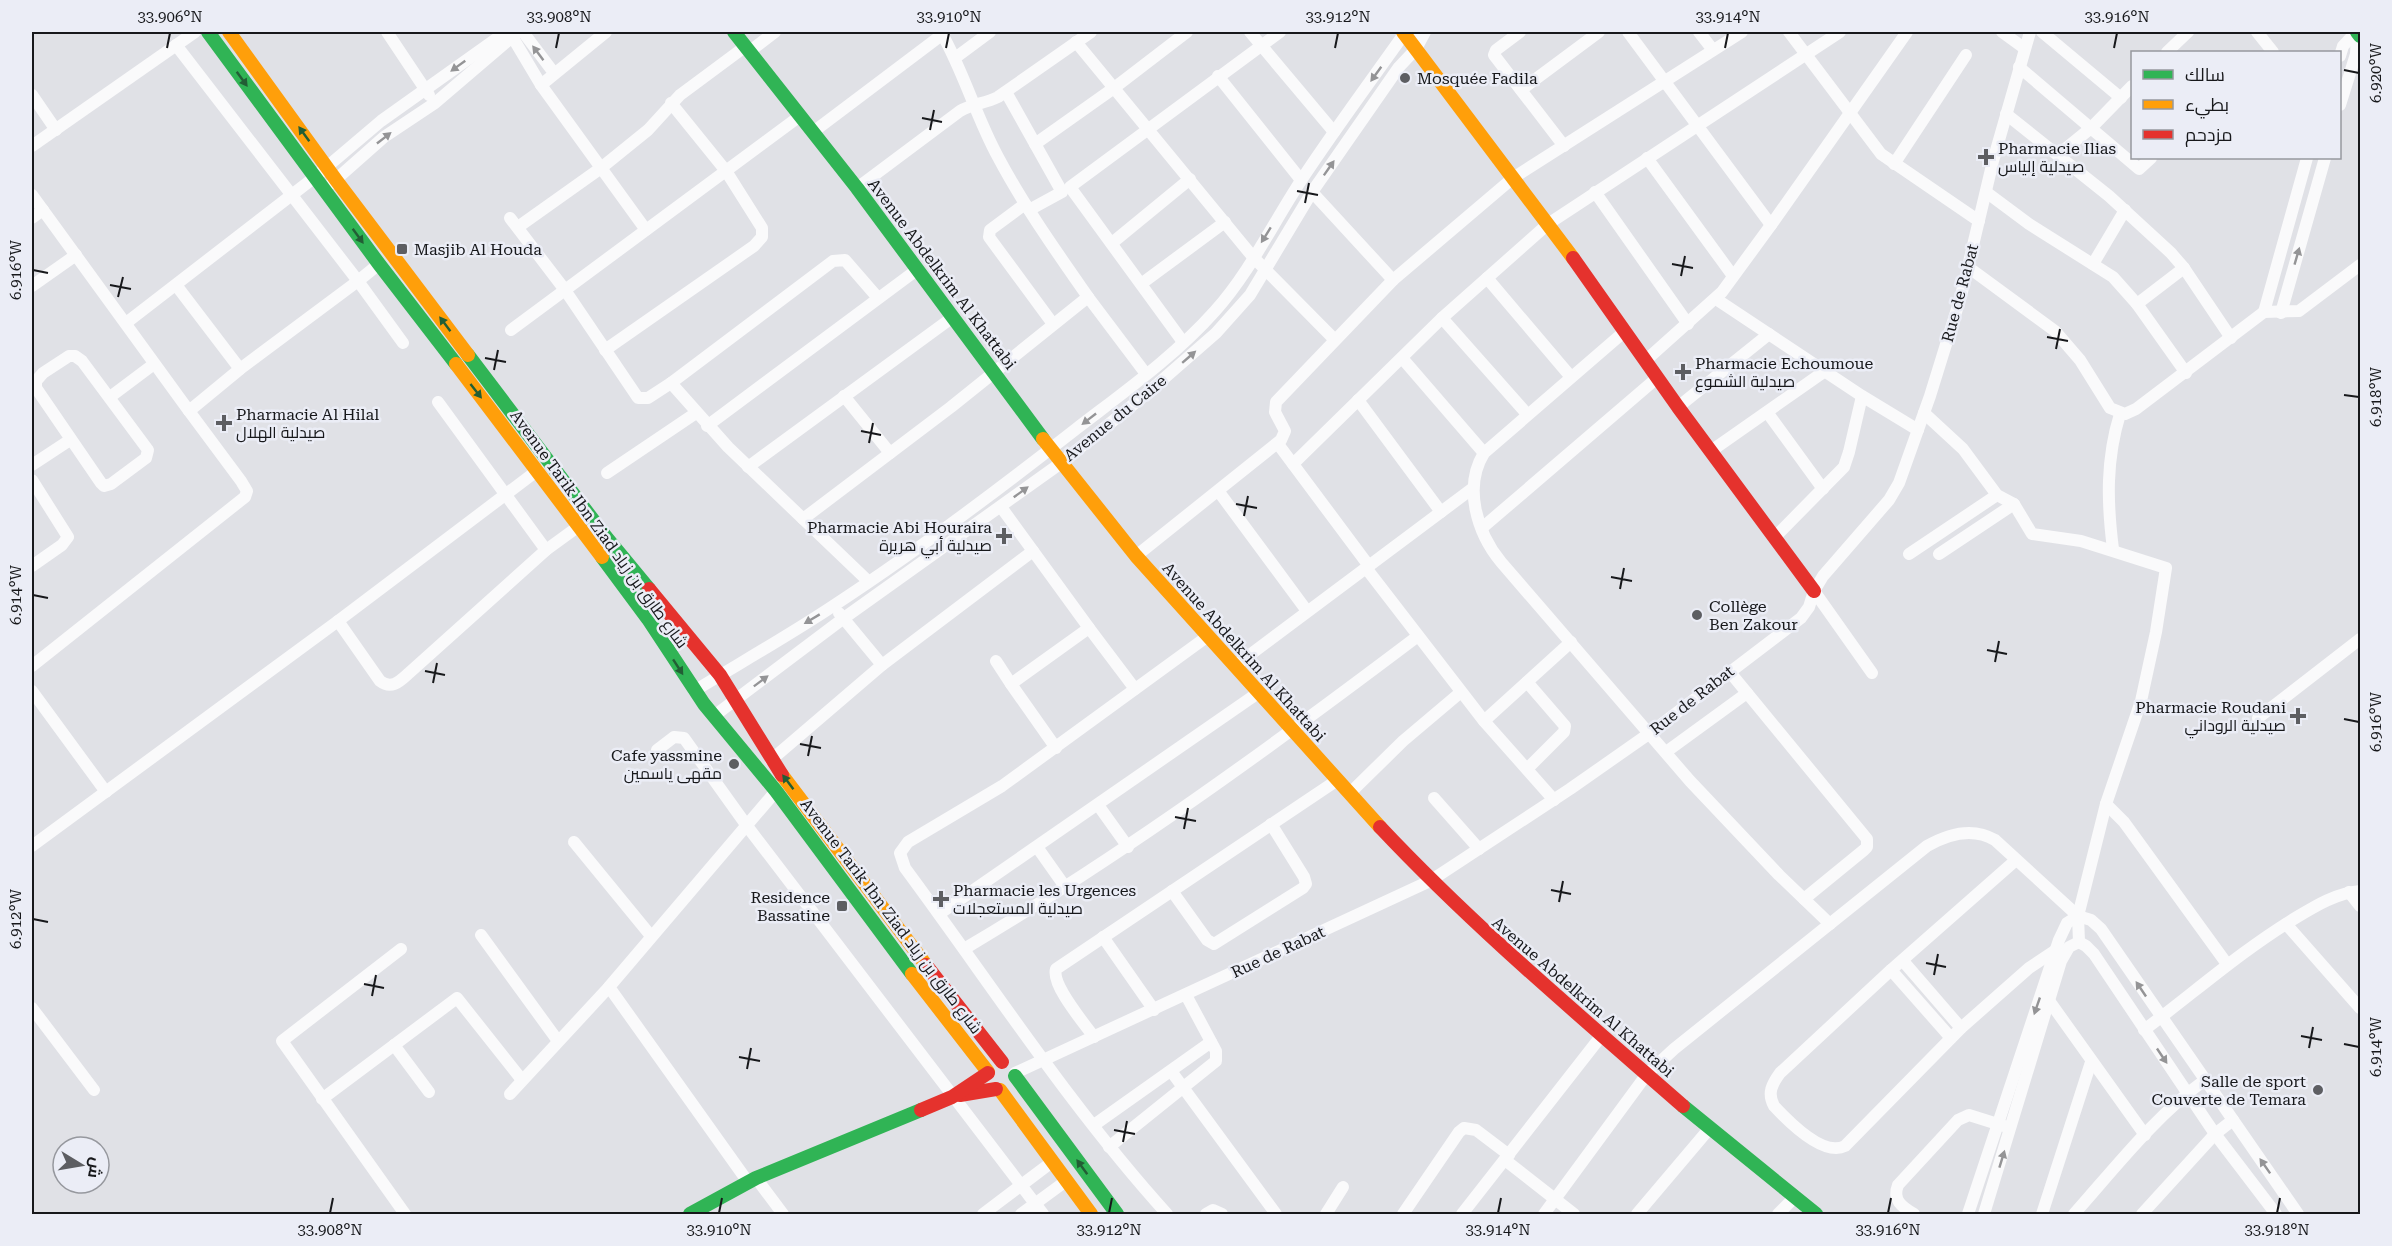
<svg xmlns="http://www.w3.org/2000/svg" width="2392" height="1246" font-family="'Roboto Serif',Cairo,serif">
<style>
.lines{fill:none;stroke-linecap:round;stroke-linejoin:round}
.street{stroke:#fafafb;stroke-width:12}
.fast{stroke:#30b455;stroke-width:14}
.slow{stroke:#ff9f0a;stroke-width:14}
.jam{stroke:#e5322d;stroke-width:14}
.oneway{fill:#949496}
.oneway2{fill:#225e35}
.ticks{fill:none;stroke:#17181b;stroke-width:2}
.poi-dot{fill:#5d5e62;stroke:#ebedf6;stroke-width:2}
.labels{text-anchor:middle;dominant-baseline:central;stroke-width:5;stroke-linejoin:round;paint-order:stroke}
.poi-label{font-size:16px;fill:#17181b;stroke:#ebedf6;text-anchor:start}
.street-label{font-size:16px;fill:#17181b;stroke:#ebedf6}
.neatline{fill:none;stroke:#17181b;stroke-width:2}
.ticks-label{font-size:15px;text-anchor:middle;fill:#17181b}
</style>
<rect width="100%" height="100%" fill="#e0e1e6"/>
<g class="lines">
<g class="street">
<path d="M387,32L429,95"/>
<path d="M523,32L554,73"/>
<path d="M1250,32L1334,132"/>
<path d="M1520,32L1496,50L1494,55L1564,146"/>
<path d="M1628,32L1771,225"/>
<path d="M1699,32L1713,50"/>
<path d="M1789,32L1881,154L1979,221"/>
<path d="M2002,32L2024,48"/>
<path d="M2042,32L2121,98"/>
<path d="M2257,32L2273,52"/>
<path d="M510,33L541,85L646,230"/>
<path d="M1076,42L1253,257L1334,339"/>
<path d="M750,51L775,32"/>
<path d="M2167,52L2188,32"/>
<path d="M2340,56L2343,46L2356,32"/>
<path d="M955,58L990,32"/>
<path d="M2019,67L2139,169L2151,158"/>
<path d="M1218,76L1301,180"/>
<path d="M541,85L606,32"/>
<path d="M1521,90L1599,32"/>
<path d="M1006,92L1062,192L1029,210"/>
<path d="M32,95L56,130"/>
<path d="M2340,105L2356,54L2357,32"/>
<path d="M2006,114L2109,196L2171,253L2184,268L2231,338"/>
<path d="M813,132L943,34"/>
<path d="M1035,144L1114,88L1187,32"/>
<path d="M32,146L195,32"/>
<path d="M2059,154L2091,128L2132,86"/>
<path d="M1647,158L1733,276"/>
<path d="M1894,164L1966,55"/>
<path d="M332,183L384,137L435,103L518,32"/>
<path d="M857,188L960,111C974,103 984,104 998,97L1091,32"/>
<path d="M1312,192L1393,280"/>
<path d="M1595,192L1688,324"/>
<path d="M1986,192L2029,224L2113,277L2137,304L2186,373"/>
<path d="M32,195L189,411L240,369L358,281L176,45"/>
<path d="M1025,204L990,230L989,237L1053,324"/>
<path d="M32,218L43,210"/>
<path d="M510,218L565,290L638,398H648L671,383"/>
<path d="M518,227L601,168L648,130L680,95L746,46"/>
<path d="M1112,243L1190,179"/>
<path d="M379,264L358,281L403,343"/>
<path d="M2093,264L2125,210"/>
<path d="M1968,267L2055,331L2080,360L2110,408L2125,414L2136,409L2264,312L2299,311L2360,265"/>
<path d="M1487,278L1571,377"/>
<path d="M1141,284L1225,222"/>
<path d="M176,285L240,369"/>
<path d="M32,286L76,255"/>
<path d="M1088,297L1146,374"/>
<path d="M1716,299L1862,396L1918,430"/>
<path d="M2137,304L2184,268"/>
<path d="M2264,312L2307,158"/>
<path d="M2281,313L2325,158"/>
<path d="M1442,318L1527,414"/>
<path d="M126,323L315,177L381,121L506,32"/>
<path d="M511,330L800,116"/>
<path d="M1624,332L1484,453C1463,487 1477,533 1501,562L1690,781L1779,875L1830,924"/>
<path d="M1183,342L1070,187L1280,32"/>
<path d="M605,350L754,246L762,237V228L726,171L671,103"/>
<path d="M69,356H75L82,361L148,450L146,458L111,484L104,486L101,483L36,388V381L43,373Z"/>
<path d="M1402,358L1484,453"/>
<path d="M1645,361L1722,292L1771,225L1907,32"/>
<path d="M844,396L890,453"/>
<path d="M110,397L154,364"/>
<path d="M1358,400L1441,512"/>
<path d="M438,402L546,550"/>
<path d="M1678,407L1769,334"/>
<path d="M1767,412L1823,489"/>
<path d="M1924,413L1963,449L1997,495L2014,504L2032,534L2081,541L2166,568L2156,632L2141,701L2106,804L2078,916"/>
<path d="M707,426L918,269"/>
<path d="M1278,444L1369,566"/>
<path d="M1711,451L1825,371"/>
<path d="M1293,464L1442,318L1548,224L1840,32"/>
<path d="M32,465L70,440"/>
<path d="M748,467L953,317"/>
<path d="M607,473L696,413"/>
<path d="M32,480L68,537L62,545L32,566"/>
<path d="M1219,492L1307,611"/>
<path d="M1001,507L1089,628"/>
<path d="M803,519L951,407L1088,297C1056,251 1024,206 998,157C976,117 964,72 941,32"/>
<path d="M1482,528L1657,378"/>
<path d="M1775,537L1844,467L1849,452L1862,396"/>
<path d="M2113,549C2107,502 2106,459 2120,414"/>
<path d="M1909,554L1997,495"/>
<path d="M1939,554L2014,504"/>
<path d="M1136,556L1281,440L1285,431L1275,412L1276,402L1393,280L1513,178L1742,32"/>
<path d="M1366,568L1484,721L1554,800"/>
<path d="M868,581L728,447L671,383L833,261L845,260L878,298"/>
<path d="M1814,591L1872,673"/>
<path d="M839,613L882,665"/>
<path d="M338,621L380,681C392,690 400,681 409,673L546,550L579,526"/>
<path d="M996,661L1011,684"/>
<path d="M32,666L245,497L247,491L241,481L189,411"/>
<path d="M1235,666L1473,488"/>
<path d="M1729,671L1867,839V847L1864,850L1804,899"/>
<path d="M1527,682L1565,726L1564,732L1527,769"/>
<path d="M32,691L106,792"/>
<path d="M694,691C740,663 788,636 833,606C917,551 997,491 1076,429C1124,392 1175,356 1215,311C1250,272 1273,223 1302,179C1335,129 1370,82 1404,34L1413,32"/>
<path d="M714,716L844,618L1061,463L1145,395L1216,333L1250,295L1312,192L1399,67L1416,49L1425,32"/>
<path d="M2258,718L2360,639"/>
<path d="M1484,721L1571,642"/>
<path d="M1056,748L1011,684L1089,628L1135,689"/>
<path d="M657,750L674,737L684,738L747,826L1043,1214"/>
<path d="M1666,752L1747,693"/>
<path d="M771,760L882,665L1033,551"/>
<path d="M1349,794L1403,741L1461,692"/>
<path d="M1434,798L1479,849"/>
<path d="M2106,804L2124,822L2227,964"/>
<path d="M1098,805L1128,847"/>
<path d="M574,842L651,936"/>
<path d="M32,846L338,621L538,470"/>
<path d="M1037,847L1066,888"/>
<path d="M2016,860L1891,970L1780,1073C1772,1084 1767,1093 1774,1106C1788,1121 1823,1157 1845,1146L1961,1028L2029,968L2056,950"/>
<path d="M1172,891L1207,940L1214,944L1303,888L1306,884L1304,877L1271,824"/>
<path d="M2349,892L2360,906"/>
<path d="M939,914L1258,693"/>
<path d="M2286,924L2360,1008"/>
<path d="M481,935L558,1041"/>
<path d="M1103,937L1154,1010"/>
<path d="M2079,942L2086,946L2094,954L2215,1134L2276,1214"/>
<path d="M401,949L282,1041L405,1214"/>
<path d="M964,949C1123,855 1271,747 1418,636"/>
<path d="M1903,961L1961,1028"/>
<path d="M1891,970L1951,1038"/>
<path d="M2050,1002L2145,1135"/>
<path d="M32,1008L94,1090"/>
<path d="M2144,1030C2195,992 2242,950 2297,917C2317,905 2337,893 2360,891"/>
<path d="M1094,1037C1084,1023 1051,985 1056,969L1336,781"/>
<path d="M394,1045L429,1092"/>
<path d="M1171,1071L1276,1214"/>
<path d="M1015,1073L1430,881L1570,789L1650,733L1801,618L1809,607L1814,591L1823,576L1889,500L1899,483L1930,396L1961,296L1993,161L2030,32"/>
<path d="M510,1094L609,987"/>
<path d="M322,1099L457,998L522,1080"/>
<path d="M1094,1125L1211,1042"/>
<path d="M1109,1147L1216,1061V1051L1186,995"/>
<path d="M1505,1160L1574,1214"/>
<path d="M756,1178L783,1214"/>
<path d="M748,1182L609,987L776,791"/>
<path d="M983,1214L1052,1162"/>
<path d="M1021,1214L1066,1181"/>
<path d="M1167,1214C1070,1107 991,984 905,868L900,853L908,842L1002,786L1208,636"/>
<path d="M1206,1214L1213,1210L1222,1214"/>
<path d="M1326,1214L1343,1187"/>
<path d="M1403,1214L1459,1132L1464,1128L1476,1130L1509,1155"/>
<path d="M1462,1214L1602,1035"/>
<path d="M1544,1214L1647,1074L1674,1049L1927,846C1948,834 1973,827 1995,840L2078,916L2079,942"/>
<path d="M1637,1214L1709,1129"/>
<path d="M1778,1214L1795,1197"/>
<path d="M1914,1214C1902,1207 1892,1200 1898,1185L1958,1120L1969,1115L2004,1126"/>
<path d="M1968,1214L2059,940L2067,923L2078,916L2091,920L2101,929L2298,1214"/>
<path d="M1984,1214L2061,961L2069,947L2079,942"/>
<path d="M2042,1214L2091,1062"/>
<path d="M2074,1214C2115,1168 2155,1116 2205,1080"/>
<path d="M2142,1214L2215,1134L2233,1120"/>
</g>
<g class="fast">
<path d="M208,32L379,264L456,364"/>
<path d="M734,32L857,188L1043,439"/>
<path d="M2357,32L2360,36"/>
<path d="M468,355L606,537L649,589"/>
<path d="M602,557L648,619L704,704L776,791L912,974"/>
<path d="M1015,1076L1117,1214"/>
<path d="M1683,1106L1816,1214"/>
<path d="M690,1214L756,1178L921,1110"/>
</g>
<g class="slow">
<path d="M229,32L336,180L468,355"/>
<path d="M1403,32L1573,258"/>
<path d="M456,364L602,557"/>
<path d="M1043,439L1136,556L1380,827"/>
<path d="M782,775L926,965"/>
<path d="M912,974L988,1072"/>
<path d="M1000,1090L1091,1214"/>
</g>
<g class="jam">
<path d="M1573,258L1678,407L1814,591"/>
<path d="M649,589L720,675L782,775"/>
<path d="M1380,827C1474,927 1579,1015 1683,1106"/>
<path d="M926,965L1002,1062"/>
<path d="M960,1095L996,1089"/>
<path d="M921,1110L952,1097L988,1073"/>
</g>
</g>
<defs><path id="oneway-solid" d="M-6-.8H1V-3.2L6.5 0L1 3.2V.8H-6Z" transform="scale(1.5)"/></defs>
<g class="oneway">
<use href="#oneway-solid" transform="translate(538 53) rotate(-127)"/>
<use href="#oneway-solid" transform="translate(458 66) rotate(144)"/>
<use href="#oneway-solid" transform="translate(1376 74) rotate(126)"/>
<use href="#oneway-solid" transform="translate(384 138) rotate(-38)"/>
<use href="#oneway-solid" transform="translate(1329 168) rotate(-55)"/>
<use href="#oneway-solid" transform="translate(1266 235) rotate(122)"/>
<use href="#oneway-solid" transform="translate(2297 256) rotate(-74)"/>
<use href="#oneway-solid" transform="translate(1189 357) rotate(-41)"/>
<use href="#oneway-solid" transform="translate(1089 419) rotate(142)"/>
<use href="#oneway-solid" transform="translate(1021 492) rotate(-36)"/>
<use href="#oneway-solid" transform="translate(812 619) rotate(149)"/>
<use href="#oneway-solid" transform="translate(761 681) rotate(-37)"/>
<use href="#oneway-solid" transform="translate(2141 989) rotate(-124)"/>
<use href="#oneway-solid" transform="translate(2037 1006) rotate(109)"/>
<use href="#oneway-solid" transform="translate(2162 1056) rotate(56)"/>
<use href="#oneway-solid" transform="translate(2002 1159) rotate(-73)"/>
<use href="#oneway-solid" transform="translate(2265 1166) rotate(-125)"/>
</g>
<g class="oneway2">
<use href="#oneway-solid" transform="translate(242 79) rotate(54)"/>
<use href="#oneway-solid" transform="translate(304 134) rotate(-126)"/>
<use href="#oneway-solid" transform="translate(358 236) rotate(54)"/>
<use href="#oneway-solid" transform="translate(445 324) rotate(-127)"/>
<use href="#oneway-solid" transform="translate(476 391) rotate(52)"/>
<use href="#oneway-solid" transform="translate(678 667) rotate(57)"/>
<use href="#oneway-solid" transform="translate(788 782) rotate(-127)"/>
<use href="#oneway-solid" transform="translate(1082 1167) rotate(-126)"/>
</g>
<path class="ticks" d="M167,48L170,33M556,48L559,33M946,48L949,33M1335,48L1338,33M1725,48L1728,33M2114,48L2117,33M2344,70L2359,73M922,118L942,122M930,130L934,110M1297,191L1318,195M1305,203L1309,183M1672,264L1693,268M33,270L48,273M1681,276L1685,256M110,285L131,289M118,297L123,277M2047,337L2068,341M2056,349L2060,329M485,358L506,362M494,370L498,350M2344,395L2359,397M861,431L881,435M869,443L873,423M1236,504L1257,508M1244,516L1248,496M1611,577L1632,581M1620,589L1624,568M33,595L48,598M1987,650L2007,654M1995,662L1999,641M425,671L445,675M433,683L437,663M2344,719L2359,722M800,744L821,748M808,756L812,736M1175,817L1196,821M1184,829L1188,808M1551,890L1571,894M1559,902L1563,881M33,919L48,922M1926,963L1946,967M1934,975L1938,954M364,984L384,988M372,996L376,975M2301,1036L2322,1040M2344,1044L2359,1047M2309,1048L2313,1027M739,1057L760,1061M747,1069L751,1048M1114,1130L1135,1134M1123,1142L1127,1121M330,1213L333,1198M719,1213L722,1198M1109,1213L1112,1198M1498,1213L1501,1198M1888,1213L1891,1198M2277,1213L2280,1198"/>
<g class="poi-dot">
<circle cx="1405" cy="78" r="6"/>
<path d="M1983 148h6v6h6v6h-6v6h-6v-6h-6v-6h6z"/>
<rect x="396" y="243" width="12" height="12" rx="3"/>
<path d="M1680 363h6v6h6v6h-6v6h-6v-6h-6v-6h6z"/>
<path d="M221 414h6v6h6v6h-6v6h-6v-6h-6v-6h6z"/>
<path d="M1001 527h6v6h6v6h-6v6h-6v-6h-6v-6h6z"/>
<circle cx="1697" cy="615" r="6"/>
<path d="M2295 707h6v6h6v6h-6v6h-6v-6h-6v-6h6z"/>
<circle cx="734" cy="764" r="6"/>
<path d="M938 890h6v6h6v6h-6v6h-6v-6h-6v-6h6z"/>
<rect x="836" y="900" width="12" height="12" rx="3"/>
<circle cx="2318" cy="1090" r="6"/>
</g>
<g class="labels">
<g class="poi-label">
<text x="1417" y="78">Mosquée Fadila</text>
<text x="1998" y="148">Pharmacie Ilias<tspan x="1998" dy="18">صيدلية إلياس</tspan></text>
<text x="414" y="249">Masjib Al Houda</text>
<text x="1695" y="363">Pharmacie Echoumoue<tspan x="1695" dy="18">صيدلية الشموع</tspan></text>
<text x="236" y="414">Pharmacie Al Hilal<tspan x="236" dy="18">صيدلية الهلال</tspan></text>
<text x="992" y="527" text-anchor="end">Pharmacie Abi Houraira<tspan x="992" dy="18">صيدلية أبي هريرة</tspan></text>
<text x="1709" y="606">Collège<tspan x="1709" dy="18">Ben Zakour</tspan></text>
<text x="2286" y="707" text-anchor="end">Pharmacie Roudani<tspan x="2286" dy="18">صيدلية الروداني</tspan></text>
<text x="722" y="755" text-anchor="end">Cafe yassmine<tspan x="722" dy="18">مقهى ياسمين</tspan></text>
<text x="953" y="890">Pharmacie les Urgences<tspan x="953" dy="18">صيدلية المستعجلات</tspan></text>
<text x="830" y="897" text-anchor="end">Residence<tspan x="830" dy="18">Bassatine</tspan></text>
<text x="2306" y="1081" text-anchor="end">Salle de sport<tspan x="2306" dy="18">Couverte de Temara</tspan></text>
</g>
<g class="street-label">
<text transform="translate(942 274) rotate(53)">Avenue Abdelkrim Al Khattabi</text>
<text transform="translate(1960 293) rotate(-75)">Rue de Rabat</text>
<text transform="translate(1115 418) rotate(-39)">Avenue du Caire</text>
<text transform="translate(599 529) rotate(54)">Avenue Tarik Ibn Ziad شارع طارق بن زياد</text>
<text transform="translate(1244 652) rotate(48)">Avenue Abdelkrim Al Khattabi</text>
<text transform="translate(1692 700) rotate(-38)">Rue de Rabat</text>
<text transform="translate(891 916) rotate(53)">Avenue Tarik Ibn Ziad شارع طارق بن زياد</text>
<text transform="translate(1278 952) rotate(-25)">Rue de Rabat</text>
<text transform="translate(1583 997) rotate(41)">Avenue Abdelkrim Al Khattabi</text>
</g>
</g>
<rect width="2392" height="1246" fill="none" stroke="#ebedf6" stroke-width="66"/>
<rect x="2131" y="51" width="210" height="108" fill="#ebedf6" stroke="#96989e" stroke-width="1.5"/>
<rect x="2143" y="70" width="30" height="9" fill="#30b455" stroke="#96989e" stroke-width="1.5"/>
<text x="2185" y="81" font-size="18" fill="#17181b">سالك</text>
<rect x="2143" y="100" width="30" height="9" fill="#ff9f0a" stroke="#96989e" stroke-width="1.5"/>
<text x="2185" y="111" font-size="18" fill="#17181b">بطيء</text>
<rect x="2143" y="130" width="30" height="9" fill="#e5322d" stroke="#96989e" stroke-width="1.5"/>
<text x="2185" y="141" font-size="18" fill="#17181b">مزدحم</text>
<g transform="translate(81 1165) rotate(101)"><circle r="28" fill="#ebedf6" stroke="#96989e" stroke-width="1.5"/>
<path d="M0-4.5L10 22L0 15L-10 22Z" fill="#5d5e62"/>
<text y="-9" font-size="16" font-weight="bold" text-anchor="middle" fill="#17181b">ش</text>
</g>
<rect x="33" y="33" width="2326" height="1180" class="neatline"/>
<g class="ticks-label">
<text x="170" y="22">33.906°N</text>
<text x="559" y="22">33.908°N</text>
<text x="949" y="22">33.910°N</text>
<text x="1338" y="22">33.912°N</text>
<text x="1728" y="22">33.914°N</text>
<text x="2117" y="22">33.916°N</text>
<text transform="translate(2376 73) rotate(-90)" y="5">6.920°W</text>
<text transform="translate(16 270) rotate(-90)" y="5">6.916°W</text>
<text transform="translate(2376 397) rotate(-90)" y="5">6.918°W</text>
<text transform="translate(16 595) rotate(-90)" y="5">6.914°W</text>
<text transform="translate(2376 722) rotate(-90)" y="5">6.916°W</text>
<text transform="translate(16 919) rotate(-90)" y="5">6.912°W</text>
<text transform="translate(2376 1047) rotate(-90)" y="5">6.914°W</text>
<text x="330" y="1235">33.908°N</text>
<text x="719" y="1235">33.910°N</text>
<text x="1109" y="1235">33.912°N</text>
<text x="1498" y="1235">33.914°N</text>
<text x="1888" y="1235">33.916°N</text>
<text x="2277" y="1235">33.918°N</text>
</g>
</svg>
